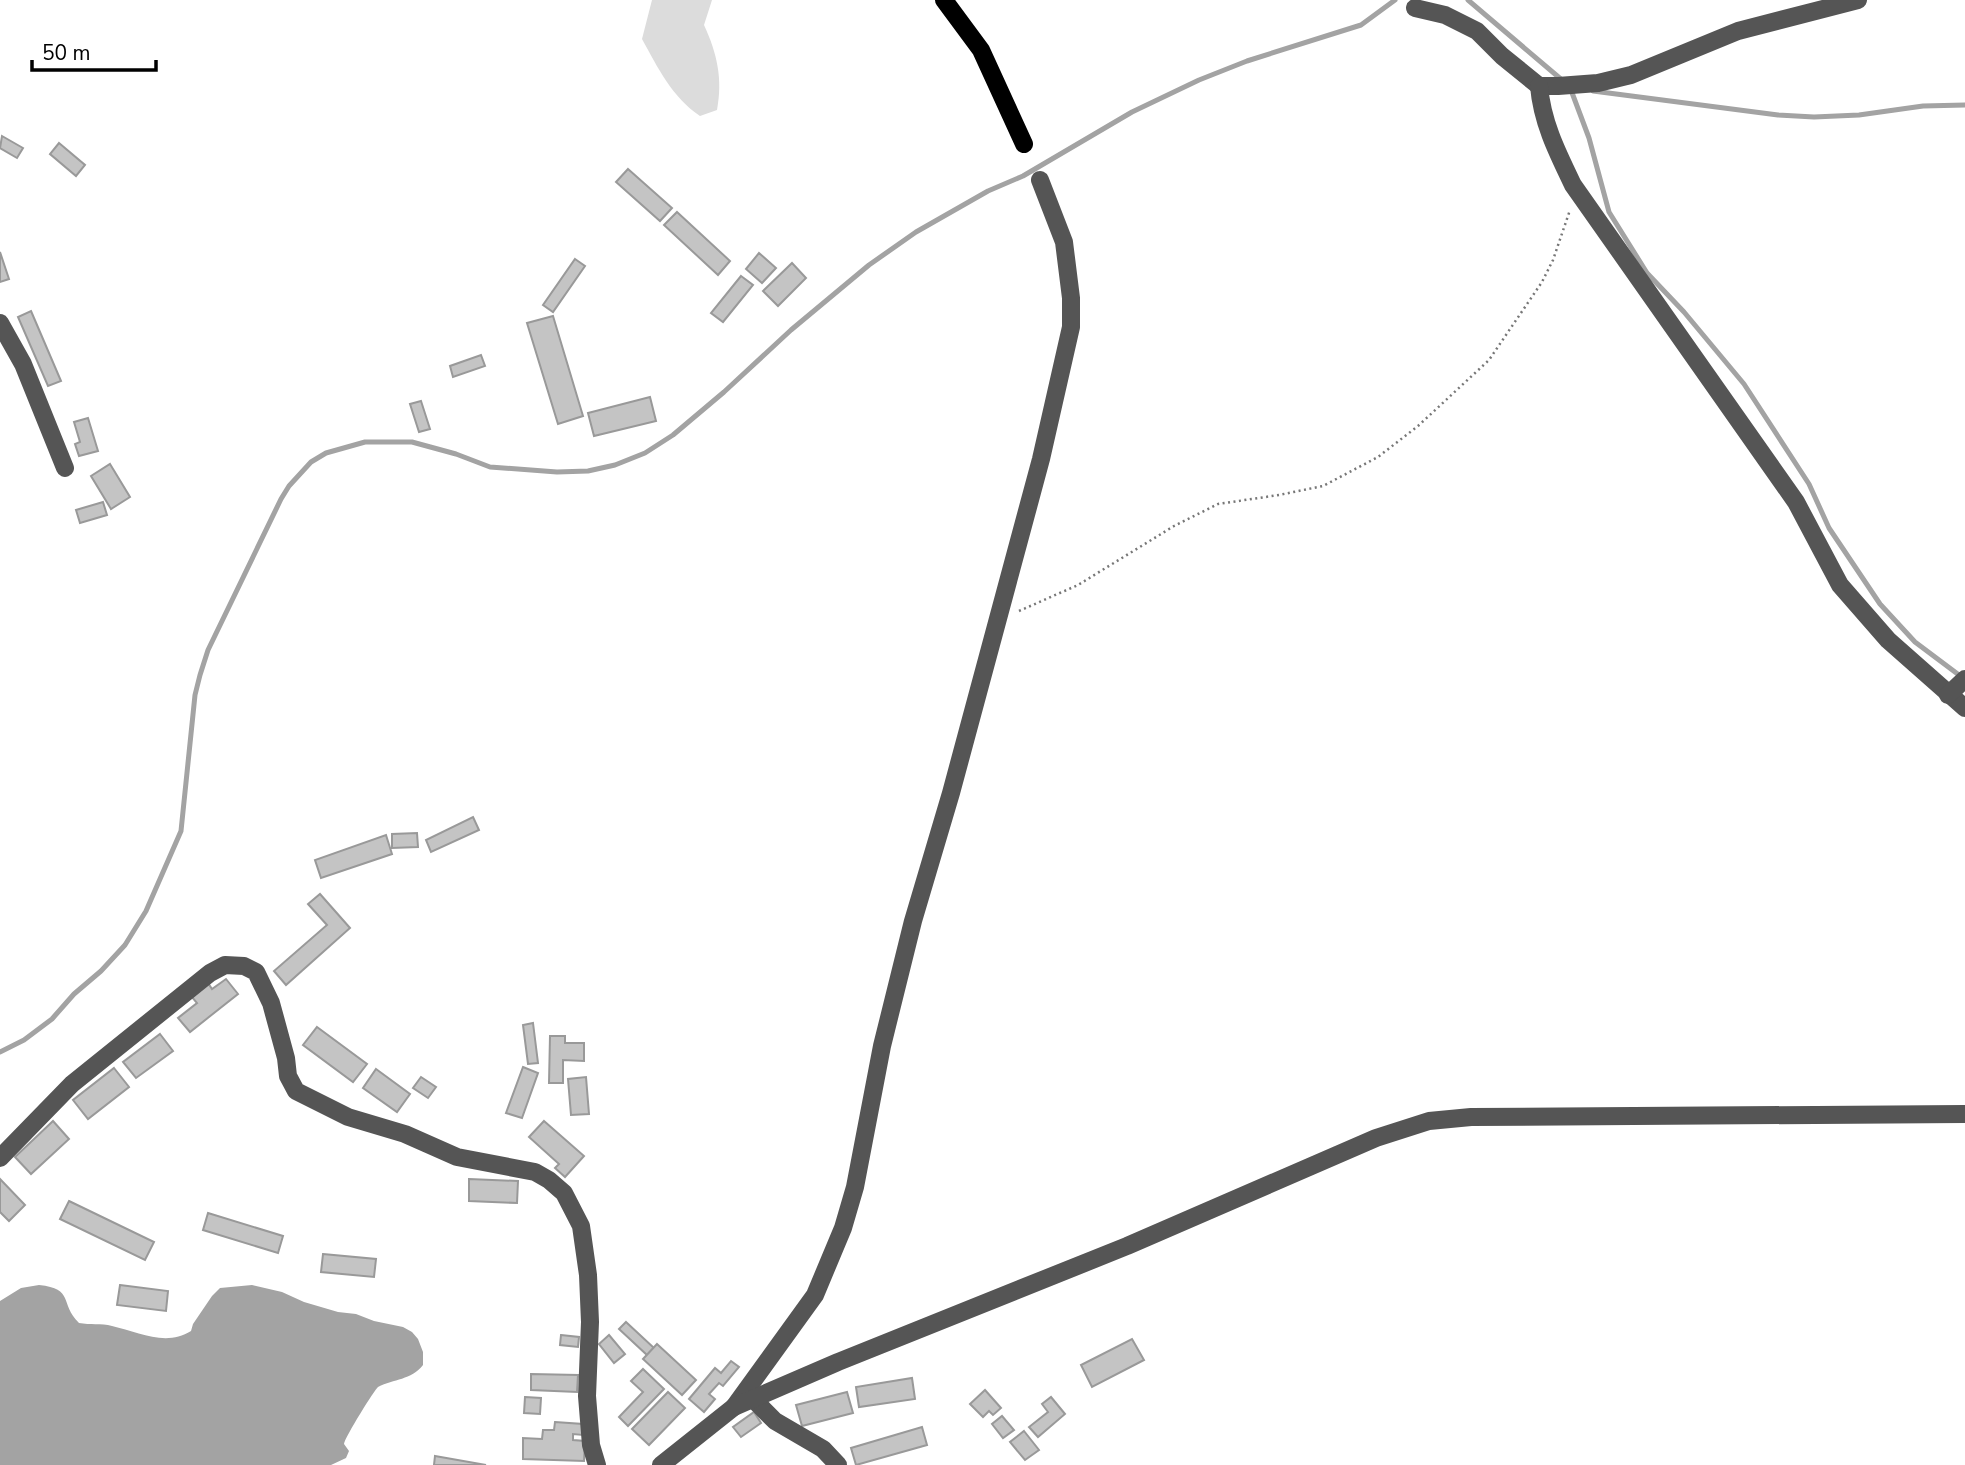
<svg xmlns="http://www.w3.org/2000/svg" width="1965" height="1465" font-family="'Nunito Sans',sans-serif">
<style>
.green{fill:#dcdcdc}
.water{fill:#a3a3a3}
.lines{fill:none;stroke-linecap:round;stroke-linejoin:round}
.stream{stroke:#a3a3a3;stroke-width:5}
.building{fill:#c4c4c4;stroke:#999;stroke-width:2}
.path{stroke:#777;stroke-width:2.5;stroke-dasharray:2 3.5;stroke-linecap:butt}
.minor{stroke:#555;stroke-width:18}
.major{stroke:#000;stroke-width:18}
</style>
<rect width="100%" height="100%" fill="#fff"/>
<path class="green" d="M652,0H712L704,25C717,53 723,79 717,110L700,116C672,97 658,68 642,39Z"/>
<path class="water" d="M39,1285C75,1289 59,1303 79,1323C90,1325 101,1323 112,1326C138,1332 166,1347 191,1331L193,1324L212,1296L220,1288L252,1285L282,1292L304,1302L338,1312L356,1314L374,1321L403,1327L412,1332L418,1339L423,1352V1365C411,1380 394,1379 378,1387C375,1389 345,1437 344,1444L349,1451L346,1458L331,1465H0V1301L21,1288Z"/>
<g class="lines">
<g class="stream">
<path d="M1468,0L1562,80"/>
<path d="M1571,90L1589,138L1609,212L1647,273L1684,312L1744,384L1809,484L1829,528L1880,604L1915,642L1963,678"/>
<path d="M1593,91L1778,115L1814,117L1859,115L1923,106L1965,105"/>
<path d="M0,1052L24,1040L52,1019L74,994L101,971L125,945L146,911L181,831L195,695L200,675L208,650L281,499L289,486L311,462L326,453L365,442H412L456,454L490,467L557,472L588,471L615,465L645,453L673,435L724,392L791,330L869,265L916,232L988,191L1023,176L1132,112L1199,80L1247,61L1361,25L1395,0"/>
</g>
</g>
<g class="building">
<path d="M2,136L23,148L17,158L0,148Z"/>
<path d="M59,143L85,165L76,176L50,154Z"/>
<path d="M628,169L672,208L660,221L616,182Z"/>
<path d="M677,212L730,261L718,275L664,225Z"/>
<path d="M0,252L9,279L0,282Z"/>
<path d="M759,253L776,268L762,283L746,269Z"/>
<path d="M575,259L585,266L553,312L543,305Z"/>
<path d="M792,263L806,278L778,306L763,291Z"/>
<path d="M741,276L753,285L723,322L711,313Z"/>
<path d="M31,311L61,381L48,386L18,317Z"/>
<path d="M553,316L583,416L558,424L527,323Z"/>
<path d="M481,355L485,366L453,377L450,366Z"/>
<path d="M650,397L656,421L594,436L588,413Z"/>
<path d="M421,401L430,429L419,432L410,404Z"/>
<path d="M88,418L98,451L79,456L75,444L80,442L74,422Z"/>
<path d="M110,464L130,497L111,509L91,476Z"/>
<path d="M103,502L107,515L80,523L76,510Z"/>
<path d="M473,817L479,830L431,852L426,840Z"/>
<path d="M417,833L418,847L392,848V834Z"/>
<path d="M386,835L392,854L321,878L315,860Z"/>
<path d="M320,894L350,928L286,985L274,971L327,925L308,904Z"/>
<path d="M226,979L238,994L190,1032L178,1018L197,1003L191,996L208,983L212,989Z"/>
<path d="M533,1023L538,1063L528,1064L523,1025Z"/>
<path d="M317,1027L367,1064L353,1082L303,1045Z"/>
<path d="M160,1034L173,1051L136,1078L123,1062Z"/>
<path d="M550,1036H565V1043H584V1061L563,1060V1083H549Z"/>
<path d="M523,1067L538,1073L522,1118L506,1113Z"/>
<path d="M114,1068L129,1087L88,1119L73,1100Z"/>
<path d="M376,1069L410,1094L397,1112L363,1088Z"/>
<path d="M421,1077L436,1087L428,1098L413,1088Z"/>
<path d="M586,1077L589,1114L571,1115L568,1079Z"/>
<path d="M53,1121L69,1139L31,1174L15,1157Z"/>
<path d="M544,1121L584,1156L565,1177L555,1168L559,1164L529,1137Z"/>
<path d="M0,1179L25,1205L9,1221L0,1212Z"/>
<path d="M469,1179L518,1181L517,1203L469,1201Z"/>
<path d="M69,1201L154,1242L145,1260L60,1219Z"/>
<path d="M208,1213L283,1236L278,1253L203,1230Z"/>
<path d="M323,1254L376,1259L374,1277L321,1272Z"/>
<path d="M120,1285L168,1291L166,1311L117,1305Z"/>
<path d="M626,1322L654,1348L647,1355L619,1329Z"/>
<path d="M561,1335L579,1337L578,1347L560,1345Z"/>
<path d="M609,1335L625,1354L614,1363L599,1344Z"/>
<path d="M1132,1339L1144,1360L1092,1387L1081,1365Z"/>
<path d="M657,1344L696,1380L682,1395L643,1359Z"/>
<path d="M731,1361L739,1367L723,1386L719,1383L709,1394L715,1399L704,1412L689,1399L715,1368L721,1373Z"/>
<path d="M643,1369L664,1389L628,1426L619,1417L643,1392L631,1381Z"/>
<path d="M531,1374L578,1375L577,1392L531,1390Z"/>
<path d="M912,1378L915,1399L859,1407L856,1387Z"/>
<path d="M985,1390L1001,1408L993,1415L989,1411L983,1417L970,1404Z"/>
<path d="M668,1392L685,1408L649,1445L632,1429Z"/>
<path d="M847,1392L853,1413L802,1426L796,1405Z"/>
<path d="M525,1397L541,1398L540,1414L524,1413Z"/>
<path d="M1051,1397L1065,1414L1038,1437L1029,1427L1048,1412L1042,1404Z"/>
<path d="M754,1412L761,1423L741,1437L733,1427Z"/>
<path d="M1002,1416L1014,1430L1003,1438L992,1424Z"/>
<path d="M555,1422L583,1424V1435L573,1434V1440L585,1441L584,1461L523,1459V1438L542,1439L543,1430H554Z"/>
<path d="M922,1427L927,1445L856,1465L851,1448Z"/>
<path d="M1024,1431L1039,1450L1025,1460L1010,1442Z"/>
<path d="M435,1456L486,1465H434Z"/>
</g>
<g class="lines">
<path class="path" d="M1019,611L1078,585L1174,526L1218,504L1279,495L1323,486L1378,457L1418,426L1489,360L1542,282L1553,260L1570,210"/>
<g class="minor">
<path d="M1415,8L1445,15L1477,31L1502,56L1539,86H1558L1598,83L1631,75L1738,31L1858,0"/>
<path d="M1539,86C1542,122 1557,152 1573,185L1796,502L1840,585L1888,640L1965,708"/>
<path d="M0,323L23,364L65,468"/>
<path d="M1948,695L1965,679"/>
<path d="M0,1158L72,1084L210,973L225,965L244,966L256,972L271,1003L286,1058L288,1076L296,1091L348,1117L405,1134L457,1157L535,1172L549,1180L564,1193L581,1226L588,1275L590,1322L587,1396L591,1445L597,1465"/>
<path d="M753,1399L775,1421L823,1449L838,1465"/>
<path d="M734,1407L815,1295L843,1228L855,1187L882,1046L913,921L951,793L1041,459L1071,327V298L1064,242L1040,180"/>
<path d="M661,1465L734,1407L838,1362L1127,1246L1376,1138L1429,1121L1471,1117L1965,1114"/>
</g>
<path class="major" d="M944,0L981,50L1024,144"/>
</g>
<path d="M32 60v10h124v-10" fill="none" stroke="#000000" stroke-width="3.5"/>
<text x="42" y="60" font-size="21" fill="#000000" stroke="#ffffff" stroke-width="5" paint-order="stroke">50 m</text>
</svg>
